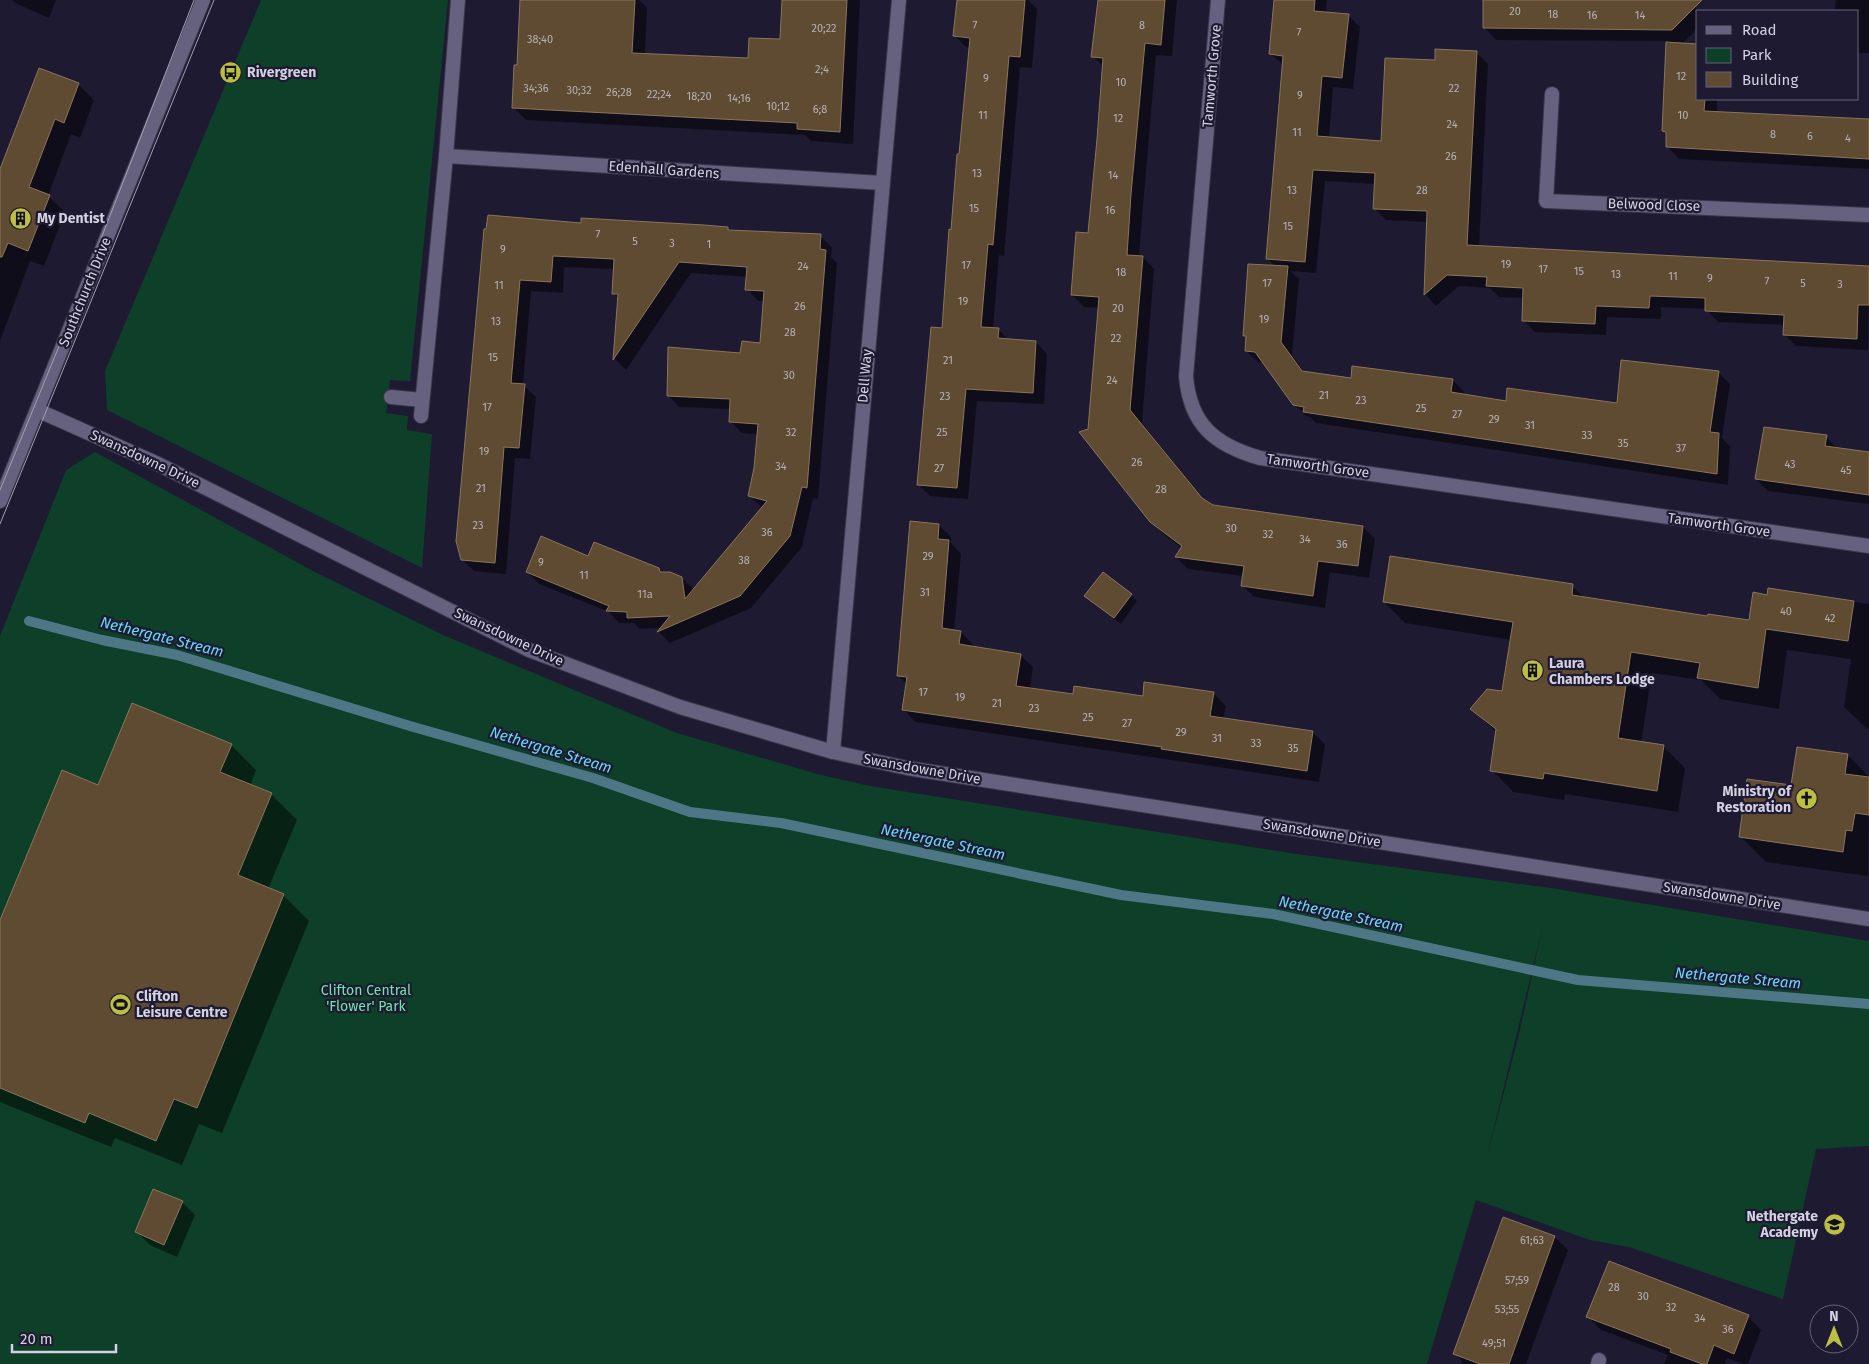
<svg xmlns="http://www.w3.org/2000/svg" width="1869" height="1364" font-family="'Fira Sans',sans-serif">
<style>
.green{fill:#0e3f28;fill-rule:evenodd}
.shadow{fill:#0007}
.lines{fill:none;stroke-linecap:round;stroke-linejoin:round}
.stream{stroke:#4d7786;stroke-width:10}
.building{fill:#5e4b31;stroke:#8b755b}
.minor-casing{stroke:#393549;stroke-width:16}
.tertiary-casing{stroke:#393549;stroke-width:16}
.minor{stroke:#65617f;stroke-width:14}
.tertiary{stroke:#65617f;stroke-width:14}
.tram{stroke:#a2a0b2;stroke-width:1}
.labels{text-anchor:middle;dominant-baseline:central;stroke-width:4.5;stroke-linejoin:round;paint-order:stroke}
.number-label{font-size:11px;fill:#b6b0b6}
.poi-label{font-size:14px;font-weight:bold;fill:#d3d1e2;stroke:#1e1a32;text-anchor:start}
.street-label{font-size:14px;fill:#d3d1e2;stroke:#1e1a32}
.park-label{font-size:14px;fill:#71e4a8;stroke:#1e1a32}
.water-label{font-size:15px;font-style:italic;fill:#67d8f5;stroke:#1e1a32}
</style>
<rect width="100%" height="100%" fill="#1e1a32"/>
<g class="green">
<path d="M261,0H448L410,381L390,380L386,413L408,416L407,430L432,434L422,568L107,410L105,371Z"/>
<path d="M95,452L313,571L443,635L677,733L821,775L870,786L1290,853L1551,888L1869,941V1146L1816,1149L1783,1299L1629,1247L1590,1240L1476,1200L1427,1364H0V636L66,470ZM1543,925L1519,1034L1487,1157Z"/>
</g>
<g class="shadow">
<path d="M12,0H56L49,18L17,4Z"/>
<path d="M522,0H639L647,8L645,54L749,60L780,41L785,0H860L853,144L811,141L805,135L526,120L513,107L518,66Z"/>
<path d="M958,0H1028L1037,9L1032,68L1020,67L1004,256L999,255L993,329H998L1009,340L1036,342L1047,354L1044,404L977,401L968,499L930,496L918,484L943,330L970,48L966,47L955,36Z"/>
<path d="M1099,0H1177L1172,56L1156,55L1143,207L1139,257H1143L1154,269L1142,423L1206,503L1212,507L1363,527L1375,539L1369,578L1330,572L1325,608L1254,597L1242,585L1243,576L1188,569L1176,557L1182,548L1163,534L1150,521L1089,429L1099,308L1084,307L1072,295L1089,234L1104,67L1093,56Z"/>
<path d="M1275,0H1327L1326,13L1348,15L1360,27L1353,89L1333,87L1329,138L1382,143L1436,62L1476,52L1488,64L1479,247L1869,268L1868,350L1796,346L1784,334L1785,325L1718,322L1706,309L1661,307V319L1607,317L1606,335L1535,332L1523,320L1524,298L1499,297L1490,288L1459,286L1436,306L1425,294L1428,222L1386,220L1375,209L1376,184L1325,181L1316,273L1290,271L1299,279L1292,355L1305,373L1352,380H1453L1464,392V395L1507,402L1618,404L1718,372L1730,384L1722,438L1730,446L1728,485L1316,423L1310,417L1306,416L1294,404L1264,363L1258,362L1246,351L1247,338L1244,335L1276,267L1267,258L1284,65L1270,54Z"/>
<path d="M1484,0H1688L1699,11L1698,28L1682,44L1698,99H1717V113L1869,119V169L1679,159L1667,146L1668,135L1663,131L1668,41L1496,40L1484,27Z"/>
<path d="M1836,0H1869V53H1858V11H1835Z"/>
<path d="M78,84L94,100L80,138L71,134L48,196L65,212L44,266L30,261L0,341V171Z"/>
<path d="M582,224L728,228L731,232L820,236L832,247L831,257L837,263L818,499L813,498L802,547L751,608L670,643L659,632L662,628L640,629L634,623H619L609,612L539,584L527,572L589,557L659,569L663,574L682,578L694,590L763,508L749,496L756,468L758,434L742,433L730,421L731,409L679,407L668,395L761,344L764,301H758L747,289L748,277L691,273L626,370L615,359L619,299L614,294L615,269L564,267L563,293L531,291L523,385L536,397L530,459L515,458L506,574L474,571L462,559L485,230Z"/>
<path d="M1826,437L1838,449L1869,454V504L1768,491L1756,479Z"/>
<path d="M939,525L951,537V543L961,554L954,631L961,632L973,644V648L1020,655L1033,667L1030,689L1074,695L1144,698L1213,693L1226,706L1223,719L1312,732L1325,744L1319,782L915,722L903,709L907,684L898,676Z"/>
<path d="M1572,586L1585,598L1708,617L1750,622L1768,596L1769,590L1869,604V729L1866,728L1844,707L1851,659L1787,650L1779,709L1720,699L1701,680L1652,673L1641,743L1664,747L1685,768L1678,812L1565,794L1564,800L1513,792L1492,770L1497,733L1472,709L1503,693L1512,640L1405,623L1384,602Z"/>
<path d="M1131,595L1137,601L1121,624L1086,596Z"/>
<path d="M231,745L256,770L250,786L271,794L297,820L268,889L283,895L309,921L222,1133L199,1124L182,1165L115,1138L111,1147L0,1102V923L99,786Z"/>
<path d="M1848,755L1869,777L1868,876L1766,862L1740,836L1792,787Z"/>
<path d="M182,1202L195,1215L177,1257L150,1245L137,1232Z"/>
<path d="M1504,1218L1555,1237L1568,1250L1526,1364H1461L1462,1361L1455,1354Z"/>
<path d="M1609,1263L1748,1317L1761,1330L1748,1364H1743L1727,1358L1725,1364H1664L1668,1355L1601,1330L1588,1317Z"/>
</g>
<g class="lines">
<path class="stream" d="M29,621L102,640L177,655L410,726L593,778L690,812L781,823L1121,895L1273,914L1578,980L1869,1004"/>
</g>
<g class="building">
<path d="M520,0H635L632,53L748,58L749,38L780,39L782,0H847L840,132L797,129V123L512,108L514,65H517Z"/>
<path d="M957,0H1025L1020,57L1009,56L993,245L988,244L981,327L999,328L998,338L1036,341L1033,393L966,389L957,488L917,485L931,327L942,328L949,229L951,230L957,154H959L970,38L953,36Z"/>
<path d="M1098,0H1165L1161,45L1145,43L1131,194L1127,255L1143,256L1130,410L1202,498L1213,505L1363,526L1358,566L1318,561L1313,596L1241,586L1244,566L1175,557L1182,546L1150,522L1079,432L1088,429L1099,297L1071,295L1076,232L1088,233L1097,139L1103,58L1091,57Z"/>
<path d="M1274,0H1315L1314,11L1349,14L1342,78L1322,76L1317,136L1381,141L1385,58L1435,60V49L1477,51L1467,245L1869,266V305H1858L1857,339L1783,335L1784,315L1705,311V298L1650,296L1649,308L1596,306L1595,324L1522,321L1523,288L1486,286L1487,277L1447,275L1424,295L1427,211L1373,209L1375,173L1313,170L1305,262L1266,259L1283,56L1269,54Z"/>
<path d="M1483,0H1702L1672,30L1483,28Z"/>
<path d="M1666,42L1698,44V99H1705L1704,111L1869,119V159L1666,147V132L1662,131Z"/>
<path d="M39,68L79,83L64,123L55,119L29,187L50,195L28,251L8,243L2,257H0V169Z"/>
<path d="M488,215L581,223V218L704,225L728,227V230L821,234L820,249L826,250L807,488L802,487L790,536L740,596L657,632L670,616L627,618V612L606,611L609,606L526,572L541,536L588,556L594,542L659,568L660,572H670L682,577L685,599L767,501L748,496L754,468L758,424L729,422L730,399L667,396L668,347L740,353L742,341L760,343L764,291L745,290L747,267L679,262L613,360L618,294H612L614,259L553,256L551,282L520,280L511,383L525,384L519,448L504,447L495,563L461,560L456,541L484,229H486Z"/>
<path d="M1248,264L1288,266L1281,342L1302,371L1351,378L1352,366L1453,379L1451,392L1506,401L1507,388L1617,403L1621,360L1719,371L1710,432L1719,433L1717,474L1303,412L1304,407L1293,405L1255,352L1245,351L1246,336H1243Z"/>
<path d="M1764,427L1827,435L1825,446L1869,452V495L1755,479Z"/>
<path d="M910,521L939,524L938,539L949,540L942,628L961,631L959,644L1021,654L1016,686L1073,694L1074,686L1143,696L1144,682L1214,692L1210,716L1313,731L1307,771L1161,749L1162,747L902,710L907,677L897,676Z"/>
<path d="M1390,556L1573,584L1572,595L1707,616L1708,614L1749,620L1753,592L1767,595L1768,588L1854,601L1848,641L1766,629L1758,688L1697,678L1700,663L1631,652L1618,738L1664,745L1657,791L1544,773L1543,779L1490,771L1496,729L1470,709L1487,689L1502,691L1513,622L1383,602Z"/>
<path d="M1103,572L1132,594L1114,618L1084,596Z"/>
<path d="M132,703L232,744L220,772L272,793L238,875L284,894L197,1108L174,1099L156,1141L89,1113L85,1123L0,1088V920L62,770L98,785Z"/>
<path d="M1797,747L1848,754L1845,774L1869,777V815L1855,813L1852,831L1846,830L1843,852L1739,837L1747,779L1791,785Z"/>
<path d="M153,1189L183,1201L164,1245L135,1232Z"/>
<path d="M1503,1217L1555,1236L1509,1364H1480L1453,1354Z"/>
<path d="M1609,1261L1749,1315L1734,1354L1714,1345L1707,1364H1702L1670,1352L1671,1349L1586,1317Z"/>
</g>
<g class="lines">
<defs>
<g id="minor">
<path d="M1218,0L1186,376C1190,425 1215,445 1260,458L1869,546"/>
<path d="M1552,94L1546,201L1869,215"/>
<path d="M446,156L882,183"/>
<path d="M391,397L422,400"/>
<path d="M37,410L158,464L529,650L680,707L833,752L907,768L1869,919"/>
<path d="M421,416L446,156L458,0"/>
<path d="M833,752L899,0"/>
<path d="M1598,1364L1599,1360"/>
</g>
<path id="tertiary" d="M0,501L203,0"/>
</defs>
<use href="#minor" class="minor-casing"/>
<use href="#tertiary" class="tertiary-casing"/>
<use href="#minor" class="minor"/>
<use href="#tertiary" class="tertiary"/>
<g class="tram">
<path d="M0,490L62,339L194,0"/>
<path d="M0,524L214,0"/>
</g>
</g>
<defs>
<symbol id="bus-disc" viewBox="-11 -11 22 22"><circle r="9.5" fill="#bcbf44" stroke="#1e1a32"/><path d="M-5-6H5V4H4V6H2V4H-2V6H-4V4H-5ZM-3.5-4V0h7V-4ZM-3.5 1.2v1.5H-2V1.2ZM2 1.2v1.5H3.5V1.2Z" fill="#111"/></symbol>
<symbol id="building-disc" viewBox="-11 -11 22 22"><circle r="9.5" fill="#bcbf44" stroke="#1e1a32"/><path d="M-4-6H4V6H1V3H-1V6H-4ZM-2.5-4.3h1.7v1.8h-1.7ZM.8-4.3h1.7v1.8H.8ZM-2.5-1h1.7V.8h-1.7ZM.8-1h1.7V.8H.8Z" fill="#111"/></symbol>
<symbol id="church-disc" viewBox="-11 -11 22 22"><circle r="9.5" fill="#bcbf44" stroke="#1e1a32"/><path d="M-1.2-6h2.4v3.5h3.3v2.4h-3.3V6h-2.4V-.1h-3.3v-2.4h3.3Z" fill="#111"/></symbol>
<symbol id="stadium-disc" viewBox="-11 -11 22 22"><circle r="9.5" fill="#bcbf44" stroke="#1e1a32"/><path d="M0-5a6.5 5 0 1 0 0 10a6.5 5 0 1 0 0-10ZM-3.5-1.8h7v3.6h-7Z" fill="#111"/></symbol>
<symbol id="school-disc" viewBox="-11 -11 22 22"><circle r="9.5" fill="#bcbf44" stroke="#1e1a32"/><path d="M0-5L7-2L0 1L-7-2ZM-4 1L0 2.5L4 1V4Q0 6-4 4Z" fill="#111"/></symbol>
</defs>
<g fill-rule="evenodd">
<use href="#bus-disc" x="218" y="60" width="25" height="25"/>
<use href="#building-disc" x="8" y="206" width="25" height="25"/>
<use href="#building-disc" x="1520" y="658" width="25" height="25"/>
<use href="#church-disc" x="1794" y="786" width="25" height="25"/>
<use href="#stadium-disc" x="108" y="992" width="25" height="25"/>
<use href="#school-disc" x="1822" y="1212" width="25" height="25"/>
</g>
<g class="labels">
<g class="number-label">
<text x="1515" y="11">20</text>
<text x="1553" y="14">18</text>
<text x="1592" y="15">16</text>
<text x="1640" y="15">14</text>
<text x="975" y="25">7</text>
<text x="1142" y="25">8</text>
<text x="824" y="28">20;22</text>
<text x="1299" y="32">7</text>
<text x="540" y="39">38;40</text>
<text x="822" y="69">2;4</text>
<text x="1681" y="76">12</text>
<text x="986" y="78">9</text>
<text x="1121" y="82">10</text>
<text x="536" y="88">34;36</text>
<text x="1454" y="88">22</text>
<text x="579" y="90">30;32</text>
<text x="619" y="92">26;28</text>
<text x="659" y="94">22;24</text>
<text x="1300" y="95">9</text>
<text x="699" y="96">18;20</text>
<text x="739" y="98">14;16</text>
<text x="778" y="106">10;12</text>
<text x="820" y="109">6;8</text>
<text x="983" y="115">11</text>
<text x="1683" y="115">10</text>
<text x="1118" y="118">12</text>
<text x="1452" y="124">24</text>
<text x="1297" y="132">11</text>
<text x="1773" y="134">8</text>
<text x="1810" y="136">6</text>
<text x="1848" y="138">4</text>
<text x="1451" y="156">26</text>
<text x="977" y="173">13</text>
<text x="1113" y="175">14</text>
<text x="1292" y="190">13</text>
<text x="1422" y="190">28</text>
<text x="974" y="208">15</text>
<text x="1110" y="210">16</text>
<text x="1288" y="226">15</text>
<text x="598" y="234">7</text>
<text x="635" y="241">5</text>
<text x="672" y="243">3</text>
<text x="709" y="244">1</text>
<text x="503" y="249">9</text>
<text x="1506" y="264">19</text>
<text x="966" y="265">17</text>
<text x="803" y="266">24</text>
<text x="1543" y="269">17</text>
<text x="1579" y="271">15</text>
<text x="1121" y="272">18</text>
<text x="1616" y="274">13</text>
<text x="1673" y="276">11</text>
<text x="1710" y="278">9</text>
<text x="1767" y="281">7</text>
<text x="1267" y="283">17</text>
<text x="1803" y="283">5</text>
<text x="1840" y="284">3</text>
<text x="499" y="285">11</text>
<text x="963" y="301">19</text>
<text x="800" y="306">26</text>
<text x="1118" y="308">20</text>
<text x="1264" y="319">19</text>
<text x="496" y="321">13</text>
<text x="790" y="332">28</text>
<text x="1116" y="338">22</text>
<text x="493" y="357">15</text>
<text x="948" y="360">21</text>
<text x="789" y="375">30</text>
<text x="1112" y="380">24</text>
<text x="1324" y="395">21</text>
<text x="945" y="396">23</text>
<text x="1361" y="400">23</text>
<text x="487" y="407">17</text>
<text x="1421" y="408">25</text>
<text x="1457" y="414">27</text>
<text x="1494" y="419">29</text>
<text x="1530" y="425">31</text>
<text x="791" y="432">32</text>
<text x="942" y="432">25</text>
<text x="1587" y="435">33</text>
<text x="1623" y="443">35</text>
<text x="1681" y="448">37</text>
<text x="484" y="451">19</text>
<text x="1137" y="462">26</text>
<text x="1790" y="464">43</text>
<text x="781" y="466">34</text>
<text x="939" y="468">27</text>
<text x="1846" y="470">45</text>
<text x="481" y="488">21</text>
<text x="1161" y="489">28</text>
<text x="478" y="525">23</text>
<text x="1231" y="528">30</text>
<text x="767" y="532">36</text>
<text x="1268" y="534">32</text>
<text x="1305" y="539">34</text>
<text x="1342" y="544">36</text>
<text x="928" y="556">29</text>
<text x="744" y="560">38</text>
<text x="541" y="562">9</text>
<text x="584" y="575">11</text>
<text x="925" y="592">31</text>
<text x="645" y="594">11a</text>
<text x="1786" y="611">40</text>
<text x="1830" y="618">42</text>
<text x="923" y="692">17</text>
<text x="960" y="697">19</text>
<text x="997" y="703">21</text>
<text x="1034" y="708">23</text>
<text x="1088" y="717">25</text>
<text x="1127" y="723">27</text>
<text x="1181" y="732">29</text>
<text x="1217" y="738">31</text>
<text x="1256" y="743">33</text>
<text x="1293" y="748">35</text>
<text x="1532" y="1240">61;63</text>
<text x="1517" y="1280">57;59</text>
<text x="1614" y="1287">28</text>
<text x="1643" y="1296">30</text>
<text x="1671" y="1307">32</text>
<text x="1507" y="1309">53;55</text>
<text x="1700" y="1318">34</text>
<text x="1728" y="1329">36</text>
<text x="1494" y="1343">49;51</text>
</g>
<g class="poi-label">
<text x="247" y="72">Rivergreen</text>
<text x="37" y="218">My Dentist</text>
<text x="1549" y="663">Laura<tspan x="1549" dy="16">Chambers Lodge</tspan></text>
<text x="1791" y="791" text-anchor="end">Ministry of<tspan x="1791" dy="16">Restoration</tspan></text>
<text x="136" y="996">Clifton<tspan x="136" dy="16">Leisure Centre</tspan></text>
<text x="1818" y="1216" text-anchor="end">Nethergate<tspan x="1818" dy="16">Academy</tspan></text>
</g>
<g class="street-label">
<text transform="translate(1212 76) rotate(-85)">Tamworth Grove</text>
<text transform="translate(664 170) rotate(4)">Edenhall Gardens</text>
<text transform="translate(1654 205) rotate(2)">Belwood Close</text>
<text transform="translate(85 292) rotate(-68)">Southchurch Drive</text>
<text transform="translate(865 376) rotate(-85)">Dell Way</text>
<text transform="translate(145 459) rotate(25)">Swansdowne Drive</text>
<text transform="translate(1318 466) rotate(8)">Tamworth Grove</text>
<text transform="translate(1719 525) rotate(8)">Tamworth Grove</text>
<text transform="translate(509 637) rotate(25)">Swansdowne Drive</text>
<text transform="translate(922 769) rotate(10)">Swansdowne Drive</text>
<text transform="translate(1322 833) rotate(9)">Swansdowne Drive</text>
<text transform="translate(1722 896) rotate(9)">Swansdowne Drive</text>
</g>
<g class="park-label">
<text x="366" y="990">Clifton Central<tspan x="366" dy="16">'Flower' Park</tspan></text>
</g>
<g class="water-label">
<text transform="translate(162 637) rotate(14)">Nethergate Stream</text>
<text transform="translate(551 750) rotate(17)">Nethergate Stream</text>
<text transform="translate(943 842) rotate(12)">Nethergate Stream</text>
<text transform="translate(1341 914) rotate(12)">Nethergate Stream</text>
<text transform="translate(1738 978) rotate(5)">Nethergate Stream</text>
</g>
</g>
<rect x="1696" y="10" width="162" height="90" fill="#1e1a32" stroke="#666378"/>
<rect x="1706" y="26" width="25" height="8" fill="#65617f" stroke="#666378"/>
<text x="1742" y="35" font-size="15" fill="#d3d1e2">Road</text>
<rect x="1706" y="48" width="25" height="15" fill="#0e3f28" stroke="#666378"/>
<text x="1742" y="60" font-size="15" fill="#d3d1e2">Park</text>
<rect x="1706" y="72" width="25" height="15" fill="#5e4b31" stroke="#666378"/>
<text x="1742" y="85" font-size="15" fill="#d3d1e2">Building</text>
<g transform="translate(1834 1329)"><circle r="24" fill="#1e1a32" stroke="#666378"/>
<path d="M0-4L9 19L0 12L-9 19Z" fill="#bcbf44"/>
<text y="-8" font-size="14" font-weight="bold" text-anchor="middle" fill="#d3d1e2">N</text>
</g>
<path d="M12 1344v8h104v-8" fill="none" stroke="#d3d1e2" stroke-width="2.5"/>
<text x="20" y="1344" font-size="15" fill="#d3d1e2" stroke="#1e1a32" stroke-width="4" paint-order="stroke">20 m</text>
</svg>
